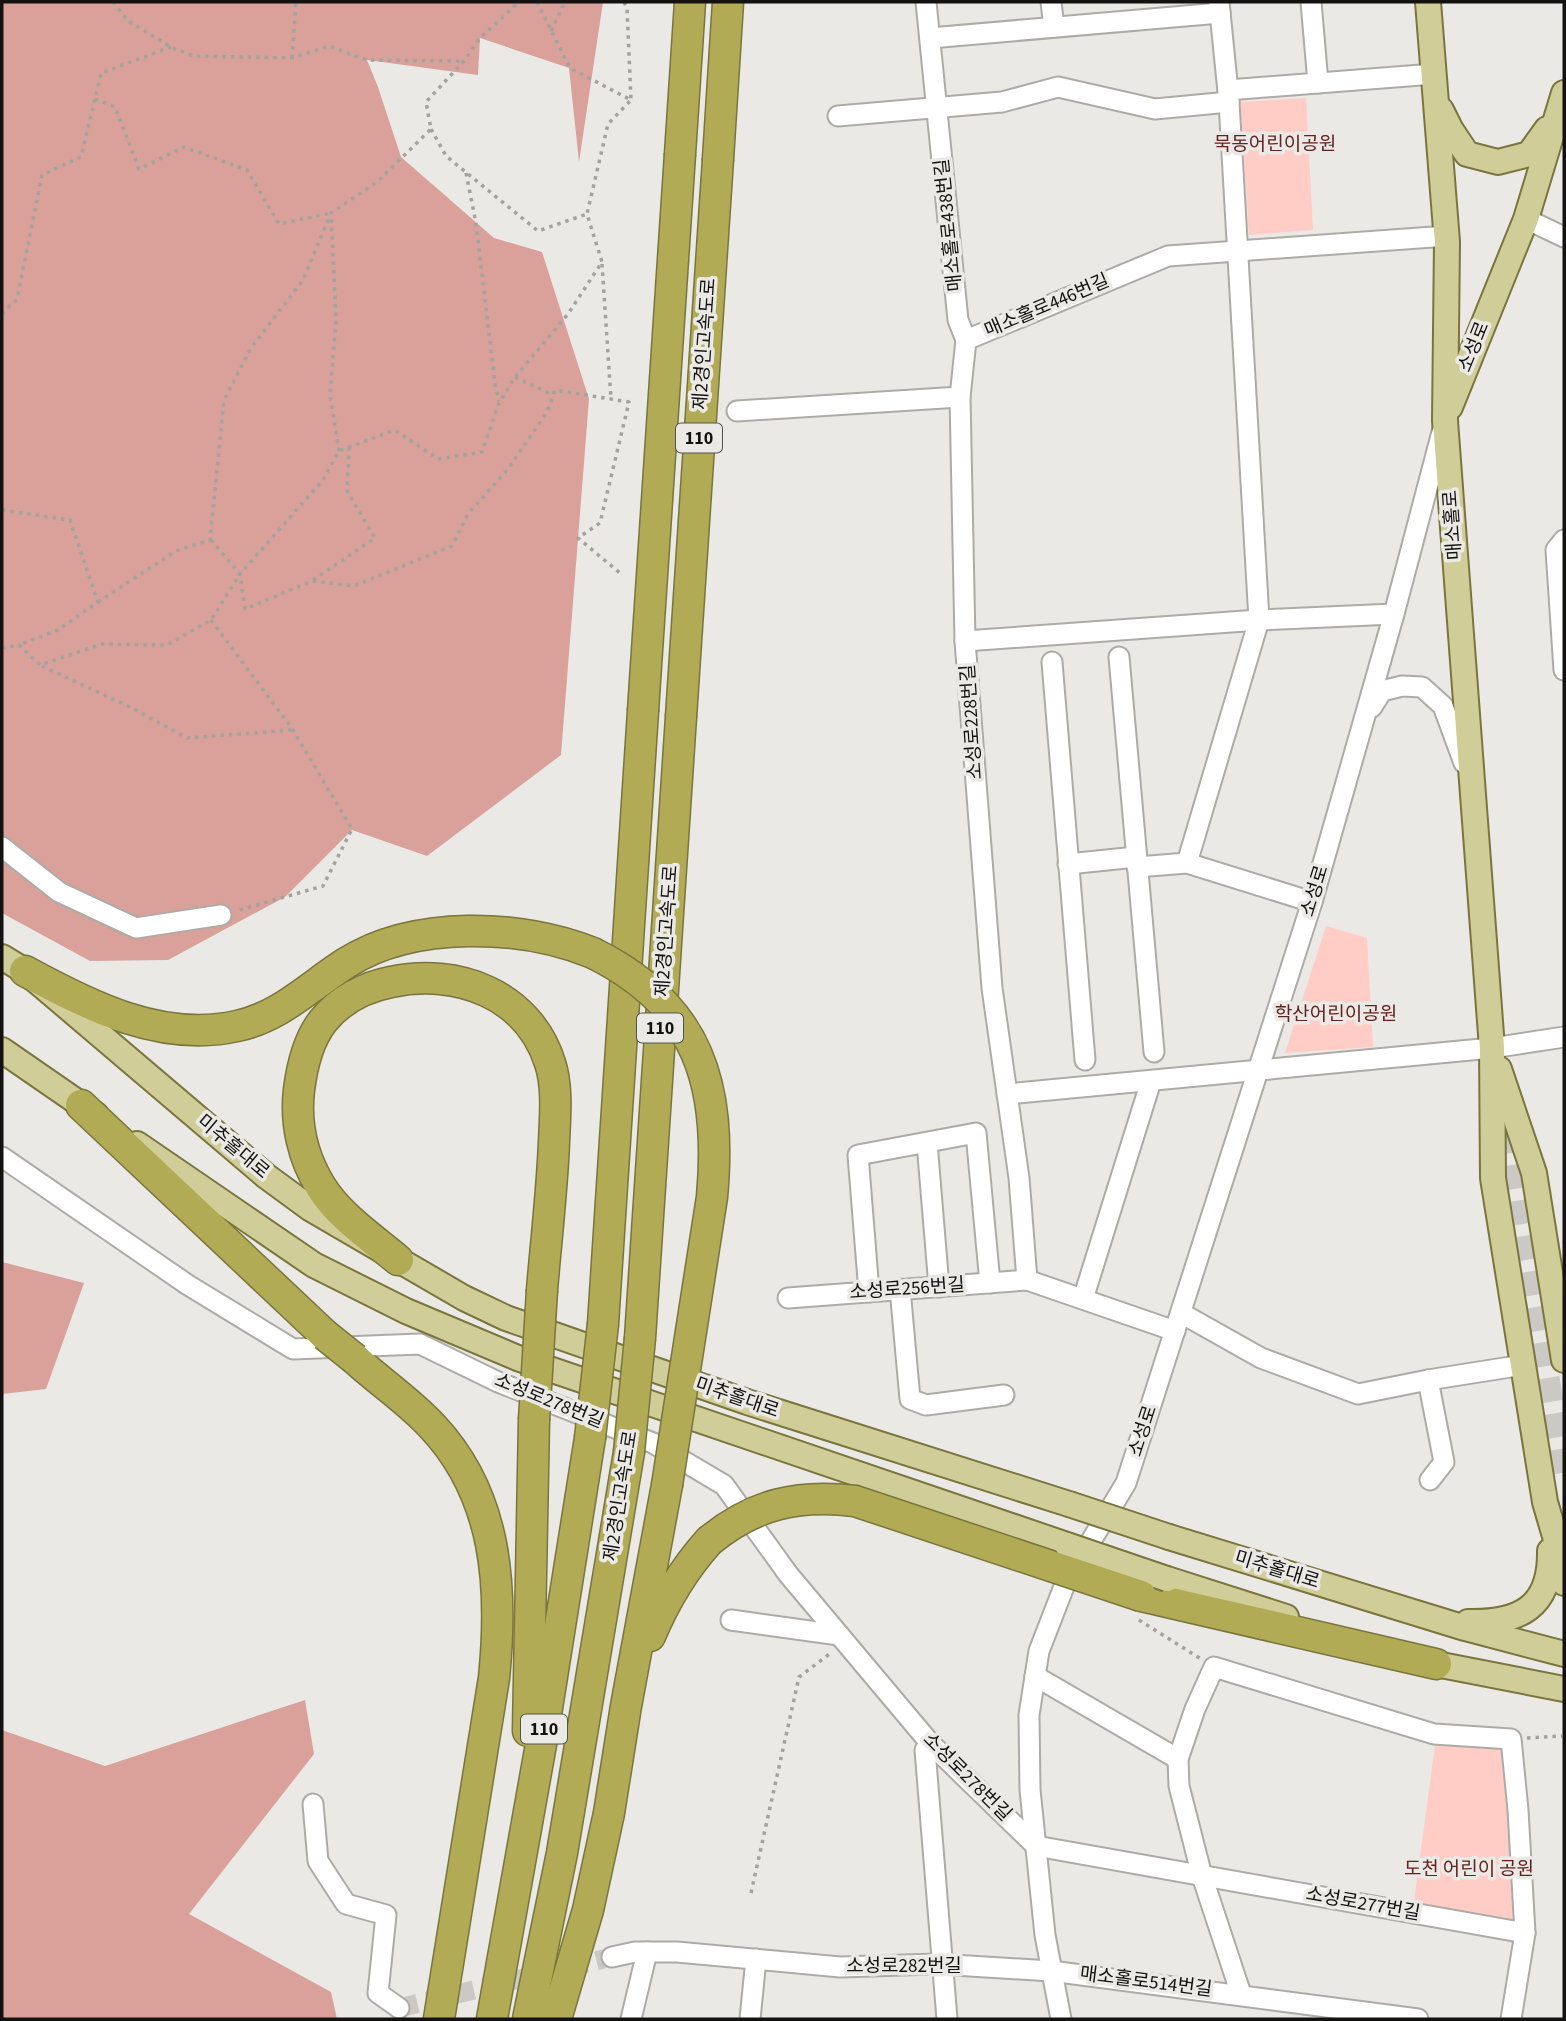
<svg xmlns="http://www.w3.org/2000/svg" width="1566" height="2021" font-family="'Source Sans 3','Noto Sans KR',sans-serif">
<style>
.green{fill:#ffccc6}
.forest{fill:#d9a19a}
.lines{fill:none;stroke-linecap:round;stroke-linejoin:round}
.minor-tunnel{stroke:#cbc9c5;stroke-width:19;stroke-dasharray:19 10;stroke-linecap:butt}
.major-tunnel{stroke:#cbc9c5;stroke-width:24;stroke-dasharray:24 12;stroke-linecap:butt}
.minor-casing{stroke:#aeaba7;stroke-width:23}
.major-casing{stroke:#79753d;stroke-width:28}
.highway-casing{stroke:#79753d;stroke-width:33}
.path{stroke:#a4a29f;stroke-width:3.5;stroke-dasharray:3.5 5;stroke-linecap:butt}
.minor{stroke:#fff;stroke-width:19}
.major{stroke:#d0cd98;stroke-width:24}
.highway{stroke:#b0ab54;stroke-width:30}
.major-bridge-casing{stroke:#79753d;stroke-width:28;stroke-linecap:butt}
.highway-bridge-casing{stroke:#79753d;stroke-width:33;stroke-linecap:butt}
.major-bridge{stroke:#d0cd98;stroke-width:24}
.highway-bridge{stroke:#b0ab54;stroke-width:30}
.labels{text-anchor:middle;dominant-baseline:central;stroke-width:7;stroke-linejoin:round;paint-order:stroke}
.shield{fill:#ebe9e5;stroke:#545251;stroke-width:2}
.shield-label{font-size:18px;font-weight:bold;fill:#131211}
.park-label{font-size:19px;fill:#65211d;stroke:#ebe9e5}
.street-label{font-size:19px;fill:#131211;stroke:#ebe9e5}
</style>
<rect width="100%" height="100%" fill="#ebe9e5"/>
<g class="green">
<path d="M1306,98L1313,230L1249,235L1240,102Z"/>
<path d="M1326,926L1367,938L1373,1047L1285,1053Z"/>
<path d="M1436,1738L1509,1742L1524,1932L1413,1909Z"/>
</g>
<g class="forest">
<path d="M2,2H603L579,162L569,68L480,38L478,75L367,60L378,87L401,157L494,238L542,252L589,399L561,755L427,856L352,830L285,897L168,960L90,961L2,913Z"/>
<path d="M2,1262L84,1283L46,1389L2,1394Z"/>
<path d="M305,1700L314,1754L189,1914L331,1992L337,2019H2V1730L105,1766Z"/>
</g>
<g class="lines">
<path class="minor-tunnel" d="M399,2008L612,1957"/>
<path class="major-tunnel" d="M1500,1094L1564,1477"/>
<defs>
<g id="minor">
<path d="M926,2L958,320L966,340"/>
<path d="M1051,2L1054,27"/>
<path d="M1311,2L1318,83"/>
<path d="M930,38L1220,13"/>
<path d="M1228,90L1434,74"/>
<path d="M838,116L1002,102L1058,87L1155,109L1229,102"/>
<path d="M1526,219L1564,237"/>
<path d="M737,411L960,397"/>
<path d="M1564,540L1556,550L1564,670"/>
<path d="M965,641L1259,620L1394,614"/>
<path d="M1119,657L1154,1052"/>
<path d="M1052,662L1085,1060"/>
<path d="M1372,707L1382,691L1402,686L1422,687L1443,706L1464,763"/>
<path d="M2,847L59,892L136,928L221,915"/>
<path d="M1187,863L1259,620L1229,102L1219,2"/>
<path d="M1068,864L1136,857"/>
<path d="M1137,867L1187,863L1312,902"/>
<path d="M1007,1094L1492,1048L1564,1037"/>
<path d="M927,1143L939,1287"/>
<path d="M2,1157L188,1285L293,1349L420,1344L498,1382L653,1443L724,1485L788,1574L930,1743L1036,1846L1525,1933"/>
<path d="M1027,1280L1019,1178L992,988L965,641L960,397L966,340L1168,256L1447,236"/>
<path d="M900,1289L910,1399L926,1405L1004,1395"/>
<path d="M869,1292L858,1155L976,1133L990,1283"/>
<path d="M788,1298L1027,1280L1175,1331"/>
<path d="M1083,1299L1151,1081"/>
<path d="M1181,1313L1261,1358L1358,1394L1428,1380L1523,1365"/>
<path d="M1428,1380L1444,1462L1430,1480"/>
<path d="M731,1620L839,1635"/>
<path d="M1035,1676L1178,1759"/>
<path d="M930,1743L925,1750L947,2019"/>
<path d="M313,1804L318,1861L346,1904L386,1915L378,1993L399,2008"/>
<path d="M612,1957L635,1952H677L840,1967L937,1964L1051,1971L1418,2019"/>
<path d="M1241,1994L1202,1876L1179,1786L1178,1759L1195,1709L1214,1667L1434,1734L1511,1739L1518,1810L1525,1933L1511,2019"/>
<path d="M631,2019L647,1952"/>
<path d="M750,2019L756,1959"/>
<path d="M1061,2019L1045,1935L1030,1790L1029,1715L1039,1651L1065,1584L1126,1483L1312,902L1394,614L1442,432"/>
</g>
<g id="major">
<path d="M1428,2L1447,242L1445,421L1492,1048L1493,1178L1545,1502L1559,1550L1564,1583"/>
<path d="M1441,110L1451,130L1467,154L1498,162L1529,154L1547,129"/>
<path d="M1450,407L1526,219L1564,93"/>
<path d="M2,957L25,971L266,1176L311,1209L464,1298L506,1318L747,1402L1069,1504"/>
<path d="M2,1050L96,1115"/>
<path d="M1499,1069L1534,1173L1564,1360"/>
<path d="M137,1144L314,1265L406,1311L520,1359L1067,1545"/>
<path d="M1169,1537L1465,1628L1564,1654"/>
<path d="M1167,1579L1286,1617"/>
<path d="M1468,1622C1519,1623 1551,1608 1550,1551"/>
<path d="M1417,1658L1436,1664L1564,1689"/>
</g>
<g id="highway">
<path d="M680,154L690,2"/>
<path d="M718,159L728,2"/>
<path d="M25,971C89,1006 162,1043 237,1026C280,1017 310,986 346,963C414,920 521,924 593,953"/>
<path d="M81,1105L325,1335"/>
<path d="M398,1260C372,1238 339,1216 321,1187C303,1158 295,1124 299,1090C302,1066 308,1040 323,1021C340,1000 365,987 391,982C457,968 528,994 550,1063C558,1087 555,1117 554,1142C552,1192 546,1241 542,1290"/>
<path d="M603,1324L643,711"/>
<path d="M640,1338L681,717"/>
<path d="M355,1359C380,1382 409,1401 432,1426C498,1496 503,1588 494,1678L439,2019"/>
<path d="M1141,1596L1436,1664"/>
<path d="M650,1636C665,1600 683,1570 709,1541"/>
<path d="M528,1731L534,1420"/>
<path d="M492,2019L543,1733L590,1438"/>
<path d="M528,2019L562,1853L629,1452"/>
<path d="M556,2019L588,1910L609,1813L626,1706L667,1485"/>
</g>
</defs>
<use href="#minor" class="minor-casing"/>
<use href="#major" class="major-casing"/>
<use href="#highway" class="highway-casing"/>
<g class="path">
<path d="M113,2L128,21L171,47L193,56L292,58L329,46L366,60L464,61"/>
<path d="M537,2L570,68L631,100L608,124L587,214L602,262L568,314L515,377L499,403L482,452L438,459L395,430L339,451L323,480L240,574L245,609L312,581L354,586L452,546L468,514L508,469L547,412L555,390L629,402L600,523L578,538L620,573"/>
<path d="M624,2L627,8L631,100"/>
<path d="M551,31L565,2"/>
<path d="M292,58L296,2"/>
<path d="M95,99L115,107L139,169L184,147L247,170L279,224L331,213"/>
<path d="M431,129L446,156L538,231L587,214"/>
<path d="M466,173L476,223L495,384L499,401"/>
<path d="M602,264L611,399"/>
<path d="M2,314L17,299L42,175L81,157L101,73L171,47"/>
<path d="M515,377L553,395"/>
<path d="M339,451L330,395L336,320L331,213L377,182L431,129L426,102L464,61L480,38L519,2"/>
<path d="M2,510L70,520L98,602L58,630L19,645"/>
<path d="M313,580L375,538L347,491L349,449L346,450"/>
<path d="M98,602L176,551L210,540L224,400L251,348L303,280L330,215"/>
<path d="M211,620L293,730L352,829L323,886L239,910"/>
<path d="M2,648L19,645L40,665L102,644L167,645L211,620L240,574L211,540"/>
<path d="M42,666L132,708L187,738L293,730"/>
<path d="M1139,1620L1201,1659"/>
<path d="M1527,1738L1562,1736"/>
<path d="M751,1893L799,1677L832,1652"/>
</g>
<use href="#minor" class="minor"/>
<use href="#major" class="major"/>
<use href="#highway" class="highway"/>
<defs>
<g id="major-bridge">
<path d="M1069,1504L1169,1537"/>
<path d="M1067,1545L1167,1579"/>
</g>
<g id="highway-bridge">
<path d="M643,711L680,154"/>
<path d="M681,717L718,159"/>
<path d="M593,953C700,1006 722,1086 712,1197L667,1485"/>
<path d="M325,1335L355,1359"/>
<path d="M534,1420L542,1290"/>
<path d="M590,1438L603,1324"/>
<path d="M629,1452L640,1338"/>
<path d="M709,1541C754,1504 798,1494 855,1501L1141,1596"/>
</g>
</defs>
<use href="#major-bridge" class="major-bridge-casing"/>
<use href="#highway-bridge" class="highway-bridge-casing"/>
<use href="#major-bridge" class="major-bridge"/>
<use href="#highway-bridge" class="highway-bridge"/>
</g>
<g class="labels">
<g class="shield">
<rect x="676" y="423.5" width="46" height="29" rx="5"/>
<rect x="637" y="1013.5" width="46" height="29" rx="5"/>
<rect x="521" y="1714.5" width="46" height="29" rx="5"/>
</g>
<g class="shield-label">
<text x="699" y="438">110</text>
<text x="660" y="1028">110</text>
<text x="544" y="1729">110</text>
</g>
<g class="park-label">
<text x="1275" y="144">묵동어린이공원</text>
<text x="1336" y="1014">학산어린이공원</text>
<text x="1469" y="1869">도천 어린이 공원</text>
</g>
<g class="street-label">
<text transform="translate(949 225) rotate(-96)">매소홀로438번길</text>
<text transform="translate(1047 306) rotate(-23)">매소홀로446번길</text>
<text transform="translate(705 344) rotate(-86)">제2경인고속도로</text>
<text transform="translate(1474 347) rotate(-68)">소성로</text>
<text transform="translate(1453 525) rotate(-94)">매소홀로</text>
<text transform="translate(972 722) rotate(-94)">소성로228번길</text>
<text transform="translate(1315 891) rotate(-73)">소성로</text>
<text transform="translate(667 931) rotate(-86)">제2경인고속도로</text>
<text transform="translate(233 1147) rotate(40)">미추홀대로</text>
<text transform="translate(907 1289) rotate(-4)">소성로256번길</text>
<text transform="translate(737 1398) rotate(19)">미추홀대로</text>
<text transform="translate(549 1401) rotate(22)">소성로278번길</text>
<text transform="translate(1143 1431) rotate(-72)">소성로</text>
<text transform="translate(621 1496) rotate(-81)">제2경인고속도로</text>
<text transform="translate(1277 1570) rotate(17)">미추홀대로</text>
<text transform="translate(967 1777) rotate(45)">소성로278번길</text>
<text transform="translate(1363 1904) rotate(10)">소성로277번길</text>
<text x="904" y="1966">소성로282번길</text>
<text transform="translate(1146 1982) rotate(7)">매소홀로514번길</text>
</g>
</g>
<rect width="1566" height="2021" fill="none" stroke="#131211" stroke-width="7"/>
</svg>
